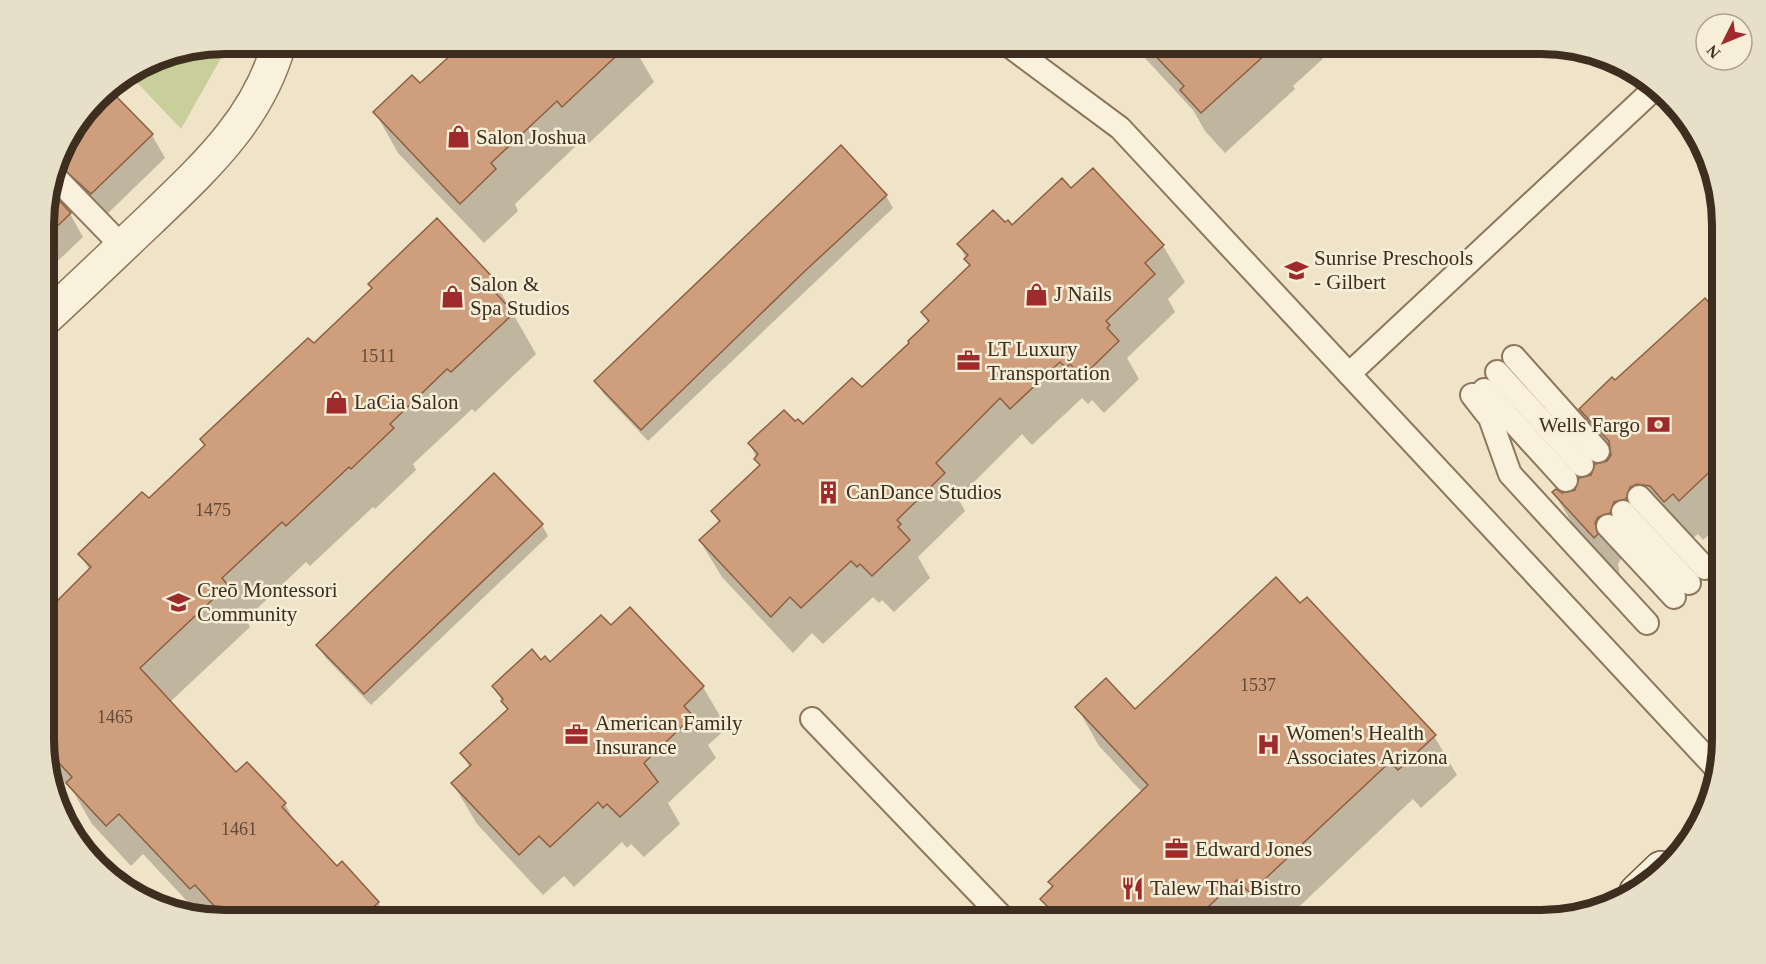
<svg xmlns="http://www.w3.org/2000/svg" width="1766" height="964" font-family="'Times New Roman',serif">
<style>
.green{fill:#c9cf9b}
.shadow{fill:#0003}
.building{fill:#cf9f7d;stroke:#8d5f41;stroke-width:1.5}
.lines{fill:none;stroke-linecap:round;stroke-linejoin:round}
.service-casing{stroke:#8d765c;stroke-width:26}
.minor-casing{stroke:#8d765c;stroke-width:36}
.secondary-casing{stroke:#6f573f;stroke-width:36}
.service{stroke:#faf1dc;stroke-width:22}
.minor{stroke:#faf1dc;stroke-width:33}
.secondary{stroke:#faf1dc;stroke-width:33}
.labels{text-anchor:middle;dominant-baseline:central;stroke-width:5;stroke-linejoin:round;paint-order:stroke}
.number-label{font-size:18px;fill:#624a37}
.poi-label{font-size:21px;fill:#3d2e20;stroke:#f7eed8;text-anchor:start}
.rim{fill:none;stroke:#3d2e20;stroke-width:8}
</style>
<rect width="100%" height="100%" fill="#f0e4c8"/>
<path class="green" d="M229,44L181,129L129,74L156,57Z"/>
<g class="shadow">
<path d="M465,44H632L654,82L586,146L581,141L515,204L518,211L484,243L398,153L375,112L420,86Z"/>
<path d="M1132,44H1339L1293,86L1295,89L1225,153L1205,131L1193,110Z"/>
<path d="M104,90L110,96L112,94L152,135L165,158L105,216L58,189L55,198L70,214L83,237L44,274V213L62,145Z"/>
<path d="M841,147L886,196L893,208L648,441L603,393L596,381Z"/>
<path d="M1071,190L1163,246L1185,282L1168,299L1175,312L1127,358L1139,379L1104,413L1092,400L1088,404L1082,398L1032,445L1022,434L958,498L965,511L918,557L930,578L894,612L882,600L879,603L873,597L823,644L812,633L793,653L722,577L700,541L719,523L713,512L760,467L750,443L795,424L803,426L861,390L929,323L923,312L970,267L959,244L1005,225L1012,227Z"/>
<path d="M496,284L536,354L475,412L472,409L413,464L416,470L375,509L373,507L310,566L306,562L246,619L250,627L170,702L236,774L247,764L285,804L297,826L337,868L378,903L389,920H225L200,915L143,854L131,866L92,824L74,793L45,762V615L90,571L80,554L149,500L314,346Z"/>
<path d="M1705,300L1721,317L1722,523L1703,540L1698,534L1688,542L1622,557L1618,564L1620,576L1618,578L1578,533L1554,493L1562,495L1576,492L1611,457L1580,409L1615,382Z"/>
<path d="M542,525L548,536L371,705L325,657L318,645Z"/>
<path d="M1300,605L1434,736L1457,775L1421,808L1413,799L1285,920H1262L1260,917L1257,920H1054L1042,899L1054,888L1050,883L1142,792L1099,746L1077,707L1135,711Z"/>
<path d="M630,609L703,687L727,728L708,745L716,758L668,803L680,824L644,857L631,844L627,848L622,842L574,887L564,876L543,895L477,824L453,784L470,768L462,753L508,711L494,687L541,662L550,664L611,628Z"/>
</g>
<g class="building">
<path d="M463,44H629L562,107L557,101L491,163L496,169L460,204L373,112L412,75L420,83Z"/>
<path d="M1144,44H1277L1201,113L1180,90L1184,86Z"/>
<path d="M112,92L153,134L91,194L57,163L62,145L79,123Z"/>
<path d="M841,145L887,195L806,270L641,430L594,381Z"/>
<path d="M1093,168L1164,245L1145,263L1155,274L1106,321L1110,325L1107,328L1119,341L1082,377L1070,364L1066,368L1060,362L1010,409L1000,398L936,463L945,473L897,520L901,524L898,527L910,540L872,576L860,564L857,567L851,561L801,608L790,597L771,617L699,540L720,521L711,511L760,465L754,459L758,454L748,443L784,410L795,421L798,419L803,424L852,378L862,387L909,343L908,341L929,321L921,312L970,265L964,259L968,255L957,244L993,210L1005,222L1008,220L1012,225L1062,178L1071,188Z"/>
<path d="M50,191L71,213L44,239V213Z"/>
<path d="M437,218L498,283L492,289L514,313L451,372L447,369L390,424L394,428L351,469L349,467L286,526L282,522L222,578L228,585L140,668L236,772L247,762L286,803L282,807L337,866L342,861L379,902L359,920L228,921L195,885L190,889L119,814L106,826L66,783L72,777L45,748V613L91,567L78,554L142,492L149,498L205,445L200,439L308,338L314,343L372,288L368,284Z"/>
<path d="M1705,298L1721,316L1722,460L1679,501L1673,494L1664,502L1650,486L1637,484L1630,487L1626,499L1614,502L1610,513L1598,517L1595,523L1598,534L1594,538L1552,492L1556,489L1562,493L1575,490L1579,478L1591,475L1595,464L1607,461L1611,455L1609,441L1579,409L1612,377L1615,380Z"/>
<path d="M494,473L543,524L364,694L316,645Z"/>
<path d="M1276,577L1300,603L1307,597L1436,735L1398,770L1390,762L1250,893L1237,880L1194,920H1061L1040,899L1053,886L1048,882L1148,785L1075,707L1106,678L1135,709Z"/>
<path d="M630,607L704,686L684,706L693,716L644,763L658,782L620,817L607,804L603,808L598,802L550,847L539,836L519,855L451,783L471,765L460,753L508,709L501,701L503,699L492,686L532,649L541,660L545,656L550,662L601,615L611,625Z"/>
</g>
<g class="lines">
<defs>
<g id="service">
<path d="M1007,44L1120,128L1716,768"/>
<path d="M54,176L122,246"/>
<path d="M1514,357L1598,451"/>
<path d="M1497,372L1582,465"/>
<path d="M1349,374L1653,90"/>
<path d="M1484,390L1566,480"/>
<path d="M1472,395L1490,418L1510,474L1647,623"/>
<path d="M1639,497L1705,568"/>
<path d="M1623,512L1689,583"/>
<path d="M1608,526L1674,597"/>
<path d="M812,719L1005,920"/>
</g>
<path id="minor" d="M44,320C80,287 115,253 151,219C206,166 258,119 279,44"/>
<path id="secondary" d="M1636,892L1661,868"/>
</defs>
<use href="#service" class="service-casing"/>
<use href="#minor" class="minor-casing"/>
<use href="#secondary" class="secondary-casing"/>
<use href="#service" class="service"/>
<use href="#minor" class="minor"/>
<use href="#secondary" class="secondary"/>
</g>
<defs>
<symbol id="shop-bare" viewBox="-9 -9 18 18"><path d="M-5-2.5h2.3a2.7 3.5 0 0 1 5.4 0H5L5.5 6h-11ZM-1.5-2.5h3a1.5 2.3 0 0 0-3 0Z" fill="#9e2a2b" stroke="#f7eed8" stroke-width="2.5" paint-order="stroke"/></symbol>
<symbol id="school-bare" viewBox="-9 -9 18 18"><path d="M0-5L7-2L0 1L-7-2ZM-4 1L0 2.5L4 1V4Q0 6-4 4Z" fill="#9e2a2b" stroke="#f7eed8" stroke-width="2.5" paint-order="stroke"/></symbol>
<symbol id="office-bare" viewBox="-9 -9 18 18"><path d="M-6-3h4V-5.5h4V-3h4V5H-6ZM-1-4.5V-3h2v-1.5ZM-6 0V1H6V0Z" fill="#9e2a2b" stroke="#f7eed8" stroke-width="2.5" paint-order="stroke"/></symbol>
<symbol id="bank-bare" viewBox="-9 -9 18 18"><path d="M-6-4H6V4H-6ZM0-2.3a2.3 2.3 0 1 0 0 4.6a2.3 2.3 0 1 0 0-4.6Z" fill="#9e2a2b" stroke="#f7eed8" stroke-width="2.5" paint-order="stroke"/></symbol>
<symbol id="building-bare" viewBox="-9 -9 18 18"><path d="M-4-6H4V6H1V3H-1V6H-4ZM-2.5-4.3h1.7v1.8h-1.7ZM.8-4.3h1.7v1.8H.8ZM-2.5-1h1.7V.8h-1.7ZM.8-1h1.7V.8H.8Z" fill="#9e2a2b" stroke="#f7eed8" stroke-width="2.5" paint-order="stroke"/></symbol>
<symbol id="hospital-bare" viewBox="-9 -9 18 18"><path d="M-5-5h3v3.5h4V-5h3V5h-3V1.5h-4V5h-3Z" fill="#9e2a2b" stroke="#f7eed8" stroke-width="2.5" paint-order="stroke"/></symbol>
<symbol id="restaurant-bare" viewBox="-9 -9 18 18"><path d="M-5-6h1v4h1v-4h1v4h1v-4h1v5L-1.5 .5V6h-2V.5L-5-1ZM5-6V6H3V1.5H1.5Q1.5-4 5-6Z" fill="#9e2a2b" stroke="#f7eed8" stroke-width="2.5" paint-order="stroke"/></symbol>
</defs>
<g fill-rule="evenodd">
<use href="#shop-bare" x="442" y="120" width="33" height="33"/>
<use href="#school-bare" x="1280" y="254" width="33" height="33"/>
<use href="#shop-bare" x="1020" y="278" width="33" height="33"/>
<use href="#shop-bare" x="436" y="280" width="33" height="33"/>
<use href="#office-bare" x="952" y="344" width="33" height="33"/>
<use href="#shop-bare" x="320" y="386" width="33" height="33"/>
<use href="#bank-bare" x="1642" y="408" width="33" height="33"/>
<use href="#building-bare" x="812" y="476" width="33" height="33"/>
<use href="#school-bare" x="162" y="586" width="33" height="33"/>
<use href="#office-bare" x="560" y="718" width="33" height="33"/>
<use href="#hospital-bare" x="1252" y="728" width="33" height="33"/>
<use href="#office-bare" x="1160" y="832" width="33" height="33"/>
<use href="#restaurant-bare" x="1116" y="872" width="33" height="33"/>
</g>
<g class="labels">
<g class="number-label">
<text x="378" y="356">1511</text>
<text x="213" y="510">1475</text>
<text x="1258" y="685">1537</text>
<text x="115" y="717">1465</text>
<text x="239" y="829">1461</text>
</g>
<g class="poi-label">
<text x="476" y="137">Salon Joshua</text>
<text x="1314" y="258">Sunrise Preschools<tspan x="1314" dy="24">- Gilbert</tspan></text>
<text x="470" y="284">Salon &amp;<tspan x="470" dy="24">Spa Studios</tspan></text>
<text x="1054" y="294">J Nails</text>
<text x="987" y="349">LT Luxury<tspan x="987" dy="24">Transportation</tspan></text>
<text x="354" y="402">LaCia Salon</text>
<text x="1640" y="425" text-anchor="end">Wells Fargo</text>
<text x="846" y="492">CanDance Studios</text>
<text x="197" y="590">Creō Montessori<tspan x="197" dy="24">Community</tspan></text>
<text x="595" y="723">American Family<tspan x="595" dy="24">Insurance</tspan></text>
<text x="1286" y="733">Women's Health<tspan x="1286" dy="24">Associates Arizona</tspan></text>
<text x="1195" y="849">Edward Jones</text>
<text x="1150" y="888">Talew Thai Bistro</text>
</g>
</g>
<path d="M0 0H1766V964H0ZM225 54H1541A171 171 0 0 1 1712 225V739A171 171 0 0 1 1541 910H225A171 171 0 0 1 54 739V225A171 171 0 0 1 225 54Z" fill="#e8dfc9" fill-rule="evenodd"/>
<path class="rim" d="M225 54H1541A171 171 0 0 1 1712 225V739A171 171 0 0 1 1541 910H225A171 171 0 0 1 54 739V225A171 171 0 0 1 225 54Z"/>
<g transform="translate(1724 42) rotate(227)"><circle r="28" fill="#f7eed8" stroke="#ada18e" stroke-width="1.5"/>
<path d="M0-4.5L10 22L0 15L-10 22Z" fill="#9e2a2b"/>
<text y="-9" font-size="16" font-weight="bold" text-anchor="middle" fill="#3d2e20">N</text>
</g>
</svg>
